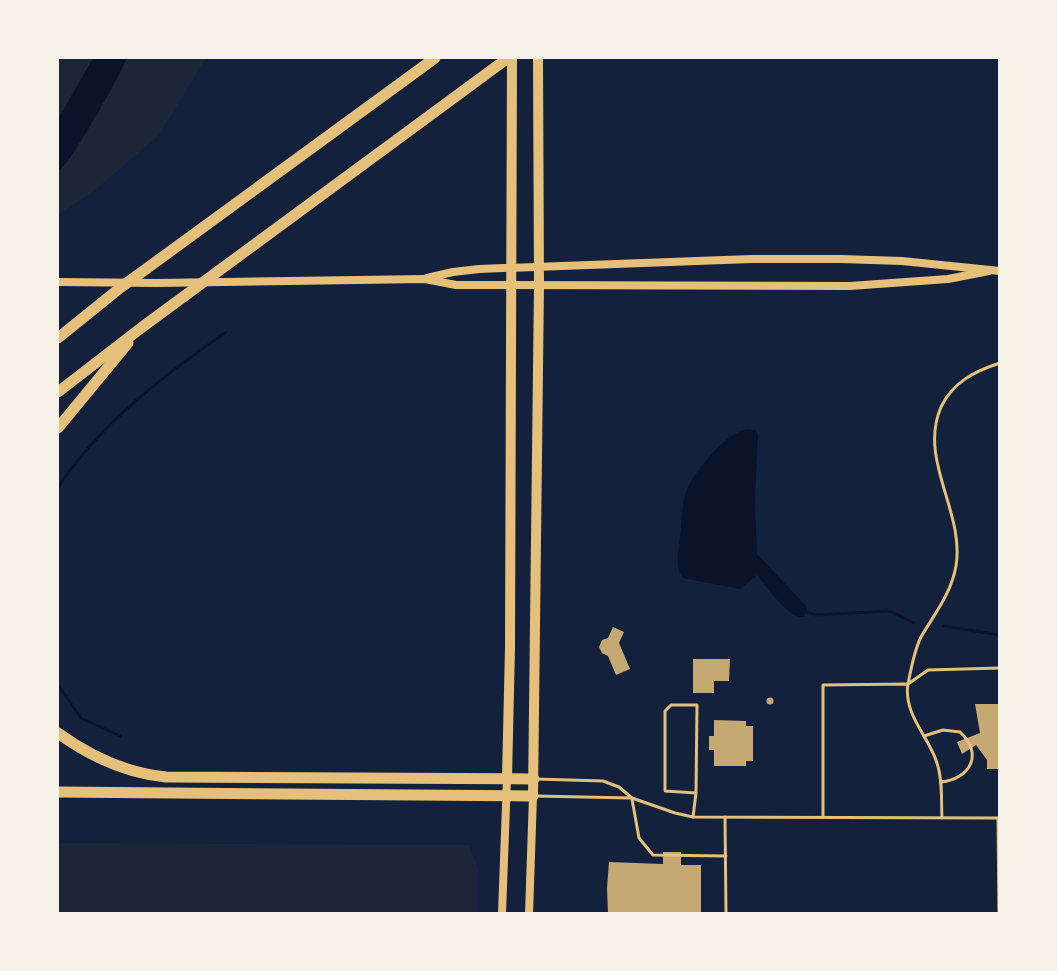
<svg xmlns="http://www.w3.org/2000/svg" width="1057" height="971" font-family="'Open Sans',sans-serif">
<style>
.green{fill:#1d2539}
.water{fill:#0b132b}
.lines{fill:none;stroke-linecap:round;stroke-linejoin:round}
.stream{stroke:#0b132b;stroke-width:3}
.building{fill:#c6a872}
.service{stroke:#e5c07b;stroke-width:3}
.tertiary{stroke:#e5c07b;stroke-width:8}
.primary{stroke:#e5c07b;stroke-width:10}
.motorway{stroke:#e5c07b;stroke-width:11}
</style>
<rect width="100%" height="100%" fill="#14213d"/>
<g class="green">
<path d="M58,58H206L159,135L95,190L58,215Z"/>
<path d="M58,843L469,845L478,868V913H58Z"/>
</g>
<g class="water">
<path d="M93,58H127C119,77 72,161 58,172V119Z"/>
<path d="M746,429L756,430L758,435L755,499L757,554L806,606L807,612L803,617C789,619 765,585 757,575L740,589L688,579L683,578C674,568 679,550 680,537C682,523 681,509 685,495C690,475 726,433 746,429Z"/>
</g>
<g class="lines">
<g class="stream">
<path d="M58,487C103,421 161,378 226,332"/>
<path d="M807,612L816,615L890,611L914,623"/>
<path d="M944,626L1000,635"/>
<path d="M58,685L81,718L120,736"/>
</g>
</g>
<g class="building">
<path d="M613,627L624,632L619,643L630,669L616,675L608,656L602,653L599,647L602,640L608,638Z"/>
<path d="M693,659H730L729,681H714V693H693Z"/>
<circle cx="770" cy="701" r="3.5"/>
<path d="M975,704H1000V769H987V760L976,745L962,754L957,742L980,733Z"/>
<path d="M714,720L746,721V726H753V761H746V766H714V750H709V736H714Z"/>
<path d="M663,852H681V865H701V914H608L607,888L609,862L663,864Z"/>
</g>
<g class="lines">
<g class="service">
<path d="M1000,363C975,371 953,382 941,407C918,460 965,512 956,566C951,594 935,613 921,637C914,651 911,669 908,684L928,670L1000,668"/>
<path d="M924,736L943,730L960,732C984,754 970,779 941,782"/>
<path d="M536,779L603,781L619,787L632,798L675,813L693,817L1000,818"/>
<path d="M535,796L631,798"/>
<path d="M632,799L639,838L653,855L726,856"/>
<path d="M693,817L696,793L697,705H671L665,711V791L696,793"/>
<path d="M725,817L726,914"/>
<path d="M823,817V685L908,684C903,714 929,737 937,763C943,781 941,800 942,818"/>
<path d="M998,818L999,914"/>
</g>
<g class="tertiary">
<path d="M427,278L453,272L479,269L751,259H841L902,261L1000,271"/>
<path d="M58,282L157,283L425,279L456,285H482L850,286L948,279L989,271"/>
<path d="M502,914L507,778"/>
<path d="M529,914L533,796"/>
</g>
<g class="primary">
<path d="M507,778L510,647L512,58"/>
<path d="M533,796L539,284L538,58"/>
</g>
<g class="motorway">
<path d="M58,338L120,288L435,58"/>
<path d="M58,392L141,328L508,58"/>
<path d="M58,428L128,343"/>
<path d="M58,733C91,757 125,773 166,777L534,779"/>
<path d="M58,792L533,796"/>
</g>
</g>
<rect width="1057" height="971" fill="none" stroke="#f6f1e7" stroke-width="118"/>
</svg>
